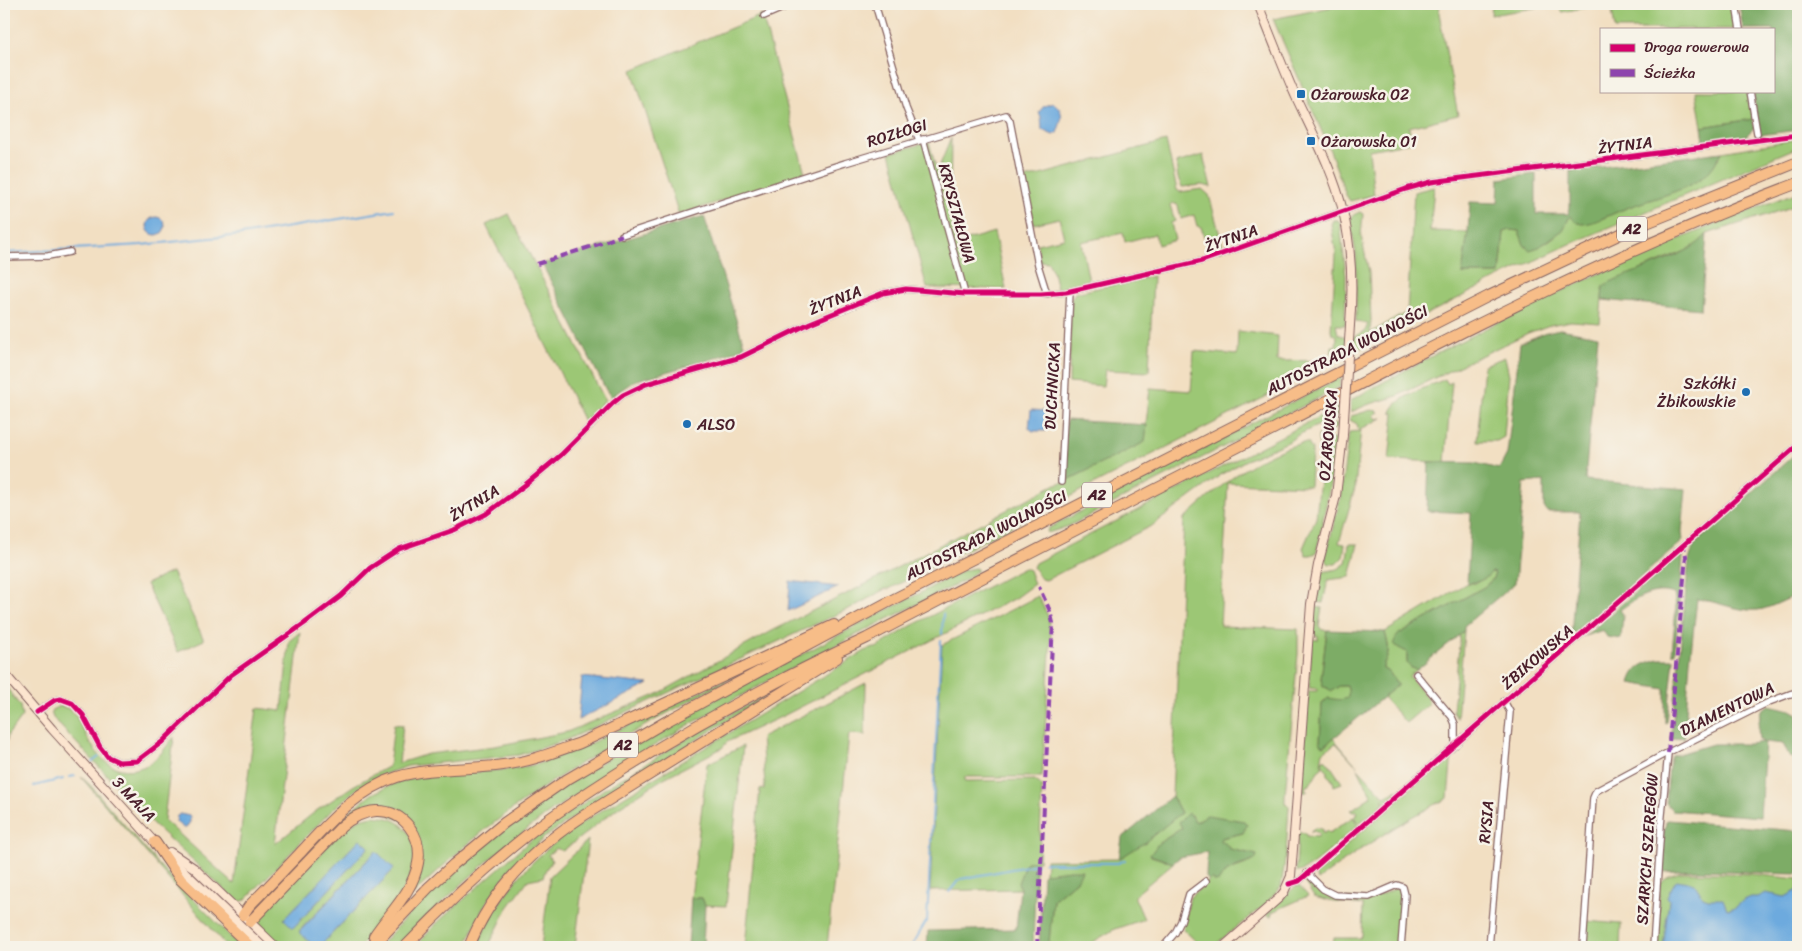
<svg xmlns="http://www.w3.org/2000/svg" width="1802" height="951" font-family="Sriracha,sans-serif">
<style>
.green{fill:#9cc774;stroke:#737350;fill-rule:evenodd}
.forest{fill:#7dac66;stroke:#646648}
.water{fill:#6daade;stroke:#5c6484}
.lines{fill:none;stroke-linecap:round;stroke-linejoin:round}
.stream{stroke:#6daade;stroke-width:2}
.minor-casing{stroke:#856260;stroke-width:8}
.secondary-casing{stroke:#856260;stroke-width:10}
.motorway-casing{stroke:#856260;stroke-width:12}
.minor{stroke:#fff;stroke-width:5.5}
.secondary{stroke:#fce5cf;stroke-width:8}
.motorway{stroke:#f7bd88;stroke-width:10}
.secondary-bridge-casing{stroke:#856260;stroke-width:10;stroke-linecap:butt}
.secondary-bridge{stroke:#fce5cf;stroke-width:8}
.quiet{stroke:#8e44ad;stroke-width:4;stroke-dasharray:8 4;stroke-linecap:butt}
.cycleway-casing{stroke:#f7f3e8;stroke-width:8}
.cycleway{stroke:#d6006c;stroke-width:5}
.poi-dot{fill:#1f6fb2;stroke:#f7f3e8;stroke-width:2}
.labels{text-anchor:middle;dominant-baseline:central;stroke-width:5;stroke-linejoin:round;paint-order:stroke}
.shield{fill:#f7f3e8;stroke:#7e5f64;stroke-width:1}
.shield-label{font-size:15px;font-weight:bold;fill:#4a1f2b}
.poi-label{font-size:16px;fill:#4a1f2b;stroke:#f7f3e8;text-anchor:start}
.street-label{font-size:16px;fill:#4a1f2b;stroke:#f7f3e8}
</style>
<rect width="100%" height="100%" fill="#f7f3e8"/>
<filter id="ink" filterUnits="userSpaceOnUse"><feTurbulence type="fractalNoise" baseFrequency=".02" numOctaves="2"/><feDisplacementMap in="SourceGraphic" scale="10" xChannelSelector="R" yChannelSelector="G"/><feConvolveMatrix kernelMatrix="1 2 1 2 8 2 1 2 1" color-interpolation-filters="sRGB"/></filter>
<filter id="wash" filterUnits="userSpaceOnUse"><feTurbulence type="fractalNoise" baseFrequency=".0096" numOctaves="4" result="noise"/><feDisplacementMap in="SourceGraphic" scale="20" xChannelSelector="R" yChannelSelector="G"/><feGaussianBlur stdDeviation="1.12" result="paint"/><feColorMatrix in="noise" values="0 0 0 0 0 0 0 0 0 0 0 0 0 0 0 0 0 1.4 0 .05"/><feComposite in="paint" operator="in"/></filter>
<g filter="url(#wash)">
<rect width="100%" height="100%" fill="#f2dfc2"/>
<g class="green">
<path d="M1346,4H1440L1439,13L1458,115L1409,127L1412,142L1369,150L1374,195L1350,201L1346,195L1329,148L1273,19Z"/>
<path d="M1492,4H1543L1540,7L1491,15Z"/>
<path d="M1555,4H1605L1562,12Z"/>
<path d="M1611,4H1734L1738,29H1615Z"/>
<path d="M762,15L805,173L679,215L632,70Z"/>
<path d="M1696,91H1748L1753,119L1702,127Z"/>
<path d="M951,138L950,218L957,243L994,232L1006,289L927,288L890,153L929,142L937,172Z"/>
<path d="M1798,139V147L1568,245L1500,277L889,589H885L857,605L566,740L519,755L408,766L379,776L354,791L332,810L245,900L239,902L233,898L153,824L53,718L51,712L53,709L61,706L71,710C80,719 84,733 91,744C104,765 122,777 147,765C158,760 166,746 174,737L164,820L234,884L257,708L282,711L289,641L300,632L275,844L316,811L353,786L389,766L394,724L403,725L399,763L428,754L495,746L567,732L603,717L656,695L772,631L866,584L1056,484L1064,482L1144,442L1150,388L1191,391L1194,351L1237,355L1238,331L1278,336L1277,361L1331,360L1332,346H1336L1337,336L1332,333L1331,330L1336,254L1331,224L1333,220H1338L1340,223L1346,276L1345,325H1336L1338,334C1347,339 1356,337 1365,331L1368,324L1356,322V254L1350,220C1352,215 1355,214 1360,212L1363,214L1361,236L1369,272L1371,320L1370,333L1407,312L1414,192L1434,187L1430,231L1468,232L1462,274H1500L1504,232L1510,230L1519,231L1525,245L1530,249C1549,244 1561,233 1570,216L1599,220L1630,206L1677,190L1718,160L1722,152Z"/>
<path d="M1166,141L1177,190L1180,192L1202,189L1209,195L1224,250L1218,251L1216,241L1204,237L1201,227L1197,226L1194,215L1181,219L1178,205L1172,203L1170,205L1175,221L1171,223L1175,240L1158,245L1155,234L1125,242L1123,233L1081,242L1089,281L1057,289L1053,272L1048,262L1040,261L1037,244L1064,238L1059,218L1034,224L1025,179Z"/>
<path d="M1203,155L1211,187L1202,185L1182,187L1178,178L1176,163Z"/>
<path d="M1798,192V205L1707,234L1695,247L1603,286L1600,323L1571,321L1550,325L1528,333L1397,396L1367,405L1351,412V400C1427,358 1503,318 1581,282C1652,249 1725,220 1798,192Z"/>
<path d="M509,214L605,400L585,423L486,225Z"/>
<path d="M1153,276L1149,372L1105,370L1103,386L1069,383L1071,299L1075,293Z"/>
<path d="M1505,357L1509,375L1504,437L1497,441H1477L1484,365Z"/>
<path d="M1341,377L1340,387L1069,526L1048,533L1047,531L1049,528L1070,517Z"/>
<path d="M1445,379L1448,384L1452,382L1445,462L1389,460L1394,413H1391C1394,397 1431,386 1445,379Z"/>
<path d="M1338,407V416L1298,435L1288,442L1246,460L1222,474L1153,525L1046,580L1041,579L1033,567L1035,563Z"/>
<path d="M1371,410L1377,411L1379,412L1374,415L1377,419L1382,418L1361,429L1355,488L1339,543L1345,544L1343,557L1336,564H1329L1325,560L1340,499L1349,432L1359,431L1357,424L1350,420L1351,416Z"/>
<path d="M1337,423V427L1329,432L1327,436L1329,439L1336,440L1335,460L1319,540L1316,553L1311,555H1306L1303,548L1316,518L1322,459L1318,440V436L1322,430Z"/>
<path d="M1302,443H1308L1312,450L1310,486L1228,483L1220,626L1298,629V654L1285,795V803L1289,806L1286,854L1281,887L1265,905L1212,947H1202L1183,929L1190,897L1212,878L1232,869L1246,864L1256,855L1230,849L1224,842L1219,841L1221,838L1243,833L1196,822L1190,814L1182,828L1158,844L1151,856L1173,863L1134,896L1144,919L1115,929L1084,947H1052L1049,942L1053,900L1078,879L1045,873L1046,860L1119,859L1181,813L1172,796L1184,519C1222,485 1251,457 1302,443Z"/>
<path d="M1349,544H1358L1350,577L1328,580L1323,603L1316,602L1322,572L1338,569L1346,563Z"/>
<path d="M975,568L977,569V571L965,580C841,643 715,704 598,781C578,794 557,806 538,821C488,858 441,901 399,947H379C445,870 526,808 612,756C662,726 714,700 766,673C832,639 898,604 964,570Z"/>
<path d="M1024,568L1029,570L1034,584L1015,598L783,716L727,742L722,748L664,778L619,807L564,850L562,851L556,848L548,855L552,861L546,869L543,877L528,880L507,909L488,947H477C489,915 508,887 532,863C567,828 612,805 653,779C725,735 798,692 870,648H876L911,626Z"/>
<path d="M172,572L204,640L178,652L146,584Z"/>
<path d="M1492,572L1495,573L1492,580L1484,587L1399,634L1396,646L1407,652V662L1410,667L1417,670L1409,676L1428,699V704L1406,723L1383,697L1398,685L1389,672L1383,669C1383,664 1385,662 1387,657C1390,650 1387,640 1385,632L1467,583H1476Z"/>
<path d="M1038,596L1048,616L1051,635L1042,777H965V781L1035,780L1042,786L1039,861L1026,862L1020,889L930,891L942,645Z"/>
<path d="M1315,607L1322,608L1319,626L1322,630H1327L1321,679L1336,689L1339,686H1347C1354,705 1335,698 1325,700L1322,704L1320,743L1324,746L1333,738L1357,766L1336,743L1323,752L1321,763L1323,767L1318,771L1309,786L1307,785L1305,789L1308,791L1304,792L1302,787L1309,691H1318V689L1309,688L1312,639L1318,640V636H1313Z"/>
<path d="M1464,631L1457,719L1453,711L1460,636H1458Z"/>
<path d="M759,664C665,714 570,763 486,829C456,853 429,879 401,906L421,871L413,825L370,807L253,912L257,905L340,819L372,794L393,784L418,777L513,769L538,764L580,748Z"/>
<path d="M866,683L865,735L849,734L827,947H745L760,789L764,790L765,784L761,737Z"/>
<path d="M4,684L20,706L22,716L8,735L4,754Z"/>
<path d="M785,685L593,804L545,837L512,866L483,908L465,947H415L439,921L532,839L604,789L705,728Z"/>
<path d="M743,746L726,906L705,905L702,898H691L707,764Z"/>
<path d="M1452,752L1448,798C1402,821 1359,849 1318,880L1314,873Z"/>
<path d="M1323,759H1325L1328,762L1342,783L1334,786L1333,780L1327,775L1328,772L1322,763Z"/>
<path d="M1358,768L1385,797L1397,789L1396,793L1386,802L1382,799L1384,803L1359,824L1354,817L1358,813L1356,810L1352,812L1351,810L1370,797L1371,795Z"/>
<path d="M81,777L90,785L158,864L241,947H227Z"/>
<path d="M372,816C388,817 399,819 409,833C433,868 381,921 360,947H319L394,869L376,851L299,931L315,947H283L260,926L259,918L344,829L360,819ZM360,839L369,847L293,928L284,919Z"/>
<path d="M1353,817L1358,825C1348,834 1308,873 1297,872L1296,868L1298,833H1306V836L1318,837L1319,833L1312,831L1311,833L1312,830L1314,828L1322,829V833H1325L1326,830L1329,833Z"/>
<path d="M588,840L575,947H541L550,876Z"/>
<path d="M1682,872L1751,874L1798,879V947H1656L1660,883C1667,876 1672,874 1682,872Z"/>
<path d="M1307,877L1324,892L1332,897L1341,898L1368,900L1397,888L1402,892L1400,947H1333L1334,938H1360L1362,935L1363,905L1334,902L1314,897L1305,883L1304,880Z"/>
<path d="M1296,886L1300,887L1308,896L1272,912L1271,917L1266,914Z"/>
<path d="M1586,921L1621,924L1620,947L1584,945Z"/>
</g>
<g class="forest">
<path d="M1739,4H1798V130L1759,135L1753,91H1773V29H1743Z"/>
<path d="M1753,119L1754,128L1746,136L1704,141L1702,127Z"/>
<path d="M1722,152C1716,162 1712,170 1703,177C1681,193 1652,198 1627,208C1615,212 1594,224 1583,224C1577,224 1574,220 1570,216L1563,230L1539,247L1530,250L1524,245L1519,231L1510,230L1504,232L1500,274H1462L1468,232L1470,202L1498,203L1499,179L1536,174V214H1568L1570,208V171Z"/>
<path d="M704,216L745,348L709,360L634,381L611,397L606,390L542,264Z"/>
<path d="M1707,234L1701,309L1602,300L1603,286C1632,269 1688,259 1707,234Z"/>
<path d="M1560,329L1598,336L1585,480L1686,489L1682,532L1683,541L1571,637L1580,512H1547L1544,507V481L1524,483L1515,583L1464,626V631L1417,670L1410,667L1407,662V652C1397,647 1389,645 1399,634L1484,587L1492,580L1495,573L1492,572C1483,581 1479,582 1467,583L1471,513L1427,511L1429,462L1475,463L1499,469L1507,454L1520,343L1547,332Z"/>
<path d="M1066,420L1147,425L1145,442L1064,482Z"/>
<path d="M1797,452H1798V595C1785,599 1772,608 1758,610C1738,612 1717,601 1697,599L1690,661L1684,739L1683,737L1671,740L1689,560L1694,545Z"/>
<path d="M1681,553L1683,556L1675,653H1672L1676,607L1674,594C1654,587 1636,598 1620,610L1623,614L1621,639L1607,637L1603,630L1585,636Z"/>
<path d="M1327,630L1385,632C1387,640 1390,650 1387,657C1385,662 1383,663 1383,669L1389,672L1398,685L1324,746L1320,743L1322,704L1328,698C1339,700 1353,703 1347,686H1339L1332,691L1323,686L1321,679Z"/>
<path d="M1659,659H1674L1667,722L1665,723V689L1630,683C1635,666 1643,664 1659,659Z"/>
<path d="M1769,705L1791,710L1798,714V761L1790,757L1783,744L1765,742L1760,817L1672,810L1666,803L1669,767L1672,756L1713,744H1750L1764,742L1759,740L1758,727L1761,710Z"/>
<path d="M1172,796L1181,813L1144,843L1119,859L1122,838Z"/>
<path d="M1188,813L1196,822L1207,815L1244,821L1247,825L1243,833L1221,838L1220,841L1224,842L1230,849L1257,855L1255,860C1243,866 1225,867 1219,881L1215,882L1212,878L1209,881L1206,877L1207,852L1180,857L1173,863L1150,855L1158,844L1182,828L1179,822Z"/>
<path d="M1668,820L1798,831V874C1753,874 1709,867 1664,872L1661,870L1664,830H1665L1666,821Z"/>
<path d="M1036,861L1033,947H927L928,931L1016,929L1020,889L1018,883L1026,862Z"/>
<path d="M1070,870H1082L1078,879L1053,900L1049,942L1052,947H1039L1043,875L1045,873Z"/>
<path d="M691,898H702L705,905L703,947H688Z"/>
</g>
<g class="water">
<path d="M1053,103C1066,110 1061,122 1057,133L1053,135L1042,130L1041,117L1039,112L1044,106Z"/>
<circle cx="156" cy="226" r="9"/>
<path d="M1031,410L1047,411L1046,431H1033L1029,428Z"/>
<path d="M790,581L839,587L788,611Z"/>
<path d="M582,677L649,684L578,720Z"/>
<path d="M180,814L190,816V822L185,829L176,822L177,816Z"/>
<path d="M360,839L369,847L293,928L284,919Z"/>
<path d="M376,851L394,869L319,947H315L299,932Z"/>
<path d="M1676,880L1694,883L1703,897L1708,899H1723L1727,909L1736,907L1744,900L1751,897H1758L1766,893L1785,897L1798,890V947H1663L1669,900L1667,896Z"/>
</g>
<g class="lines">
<g class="stream">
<path d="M4,253L141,245L241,235L394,210"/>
<path d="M946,556V545"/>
<path d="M942,634L943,614"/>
<path d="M92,762L99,757"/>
<path d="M69,777L75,776"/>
<path d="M34,786L63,779"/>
<path d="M1044,863H1118L1125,860"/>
<path d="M949,892L958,881L961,879L1037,864"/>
<path d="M927,922L941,640"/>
<path d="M911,947L926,922"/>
</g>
</g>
</g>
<g filter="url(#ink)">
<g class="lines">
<defs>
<g id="minor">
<path d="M875,4L906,108L919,140"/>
<path d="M1736,4L1740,29"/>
<path d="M764,16L792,4"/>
<path d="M1750,91L1757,133"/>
<path d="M923,139L965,294"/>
<path d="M622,235L845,163L1006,115L1010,121L1038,265L1047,294"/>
<path d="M4,257L48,256L70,252"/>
<path d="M1061,482L1070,291"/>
<path d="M1416,674L1452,717L1455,724V745"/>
<path d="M37,712L55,700L61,699L72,703L83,715L100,747L108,757L119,762L137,761L162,742L231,675L305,623L341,596L370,568L399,549L454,530L486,514L525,485L561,455L613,403L623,395L646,384L741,357L810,323L883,293L906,289L965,294H1041L1066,292L1202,261L1406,189L1431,182L1798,135"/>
<path d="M1307,873L1323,889L1335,895L1369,897L1397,885L1403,887L1405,895L1401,947"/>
<path d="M1289,884L1299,881L1798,445"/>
<path d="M1163,947L1175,933L1181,921L1189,894L1206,881"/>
<path d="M1489,947L1510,712L1504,701"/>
<path d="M1583,947L1593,798L1596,791L1663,755L1769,702L1790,694L1798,692"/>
<path d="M1653,947L1661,825L1668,753"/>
</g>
<g id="secondary">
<path d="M1258,4C1270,34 1282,65 1295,95C1313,134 1333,170 1343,211C1352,249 1353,287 1350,325"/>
<path d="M4,673L52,729L157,845"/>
<path d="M170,852L194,868L276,947"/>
<path d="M167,855L263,947"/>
<path d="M1223,947L1279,898L1284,892L1291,876L1311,604L1318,565L1336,496L1343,435"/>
</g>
<g id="motorway">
<path d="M155,842L181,880L251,947"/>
<path d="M243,915L249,906C267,888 284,870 302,851C329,822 358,789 397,777C431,767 468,770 503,765C530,762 554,752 580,743L834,625"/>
<path d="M250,922L341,827C351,818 362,812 376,811C404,810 423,837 418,863C413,892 390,912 374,936"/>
<path d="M372,947L428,888L454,864L504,823L566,780L667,721L894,599L1489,296L1629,230L1798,162"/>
<path d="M405,947C443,907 484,869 527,835C558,811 591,790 624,769C702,720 783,677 867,638C1002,567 1139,498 1275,428C1446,339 1617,251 1798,183"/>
<path d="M469,947C491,890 533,849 583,816L837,658"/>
</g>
</defs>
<use href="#minor" class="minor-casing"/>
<use href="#secondary" class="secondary-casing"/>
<use href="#motorway" class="motorway-casing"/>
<use href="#minor" class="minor"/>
<use href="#secondary" class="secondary"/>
<use href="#motorway" class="motorway"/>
<defs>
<path id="secondary-bridge" d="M1343,435L1350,325"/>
</defs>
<use href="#secondary-bridge" class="secondary-bridge-casing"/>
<use href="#secondary-bridge" class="secondary-bridge"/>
<g class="quiet">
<path d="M537,264L599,244L622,235"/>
<path d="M1668,753L1686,556L1684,546"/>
<path d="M1037,947L1053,623L1050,611L1039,587"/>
</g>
<defs>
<g id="cycleway">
<path d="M37,712L55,700L61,699L72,703L83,715L100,747L108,757L119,762L137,761L162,742L231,675L305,623L341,596L370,568L399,549L454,530L486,514L525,485L561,455L613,403L623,395L646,384L741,357L810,323L883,293L906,289L965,294H1041L1066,292L1202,261L1406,189L1431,182L1798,135"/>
<path d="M1289,884L1299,881L1798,445"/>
</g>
</defs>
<use href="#cycleway" class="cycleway-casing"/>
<use href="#cycleway" class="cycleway"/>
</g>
</g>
<g class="poi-dot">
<rect x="1296" y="89" width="10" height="10" rx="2.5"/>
<rect x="1306" y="136" width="10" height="10" rx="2.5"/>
<circle cx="1746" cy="392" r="5"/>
<circle cx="687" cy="424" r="5"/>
</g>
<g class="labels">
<g class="shield">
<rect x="1617" y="216.5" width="30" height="25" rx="4"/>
<rect x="1082" y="482.5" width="30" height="25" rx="4"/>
<rect x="608" y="732.5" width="30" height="25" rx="4"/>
</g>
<g class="shield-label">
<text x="1632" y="229">A2</text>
<text x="1097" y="495">A2</text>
<text x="623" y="745">A2</text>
</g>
<g class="poi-label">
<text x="1311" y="94">Ożarowska 02</text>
<text x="1321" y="141">Ożarowska 01</text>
<text x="1736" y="383" text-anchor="end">Szkółki<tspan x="1736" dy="18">Żbikowskie</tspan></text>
<text x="697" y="424">ALSO</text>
</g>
<g class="street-label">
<text transform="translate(897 133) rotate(-17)">ROZŁOGI</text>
<text transform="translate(1625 145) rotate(-7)">ŻYTNIA</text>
<text transform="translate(957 213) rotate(75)">KRYSZTAŁOWA</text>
<text transform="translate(1231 238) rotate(-19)">ŻYTNIA</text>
<text transform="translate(835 300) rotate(-21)">ŻYTNIA</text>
<text transform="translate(1347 350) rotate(-27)">AUTOSTRADA WOLNOŚCI</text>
<text transform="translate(1052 386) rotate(-87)">DUCHNICKA</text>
<text transform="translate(1328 435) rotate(-85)">OŻAROWSKA</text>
<text transform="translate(474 503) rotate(-31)">ŻYTNIA</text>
<text transform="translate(986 535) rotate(-27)">AUTOSTRADA WOLNOŚCI</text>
<text transform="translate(1537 657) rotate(-41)">ŻBIKOWSKA</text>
<text transform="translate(1727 709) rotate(-26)">DIAMENTOWA</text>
<text transform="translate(134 799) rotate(47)">3 MAJA</text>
<text transform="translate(1486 822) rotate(-85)">RYSIA</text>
<text transform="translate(1647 849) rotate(-86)">SZARYCH SZEREGÓW</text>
</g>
</g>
<rect width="1802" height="951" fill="none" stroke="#f7f3e8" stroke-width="20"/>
<rect x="1600" y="28" width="175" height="65" fill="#f7f3e8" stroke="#b29e9c"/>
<rect x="1610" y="44" width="25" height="8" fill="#d6006c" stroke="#b29e9c"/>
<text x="1644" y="52" font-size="15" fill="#4a1f2b">Droga rowerowa</text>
<rect x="1610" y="69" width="25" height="8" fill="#8e44ad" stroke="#b29e9c"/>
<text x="1644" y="78" font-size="15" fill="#4a1f2b">Ścieżka</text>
</svg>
